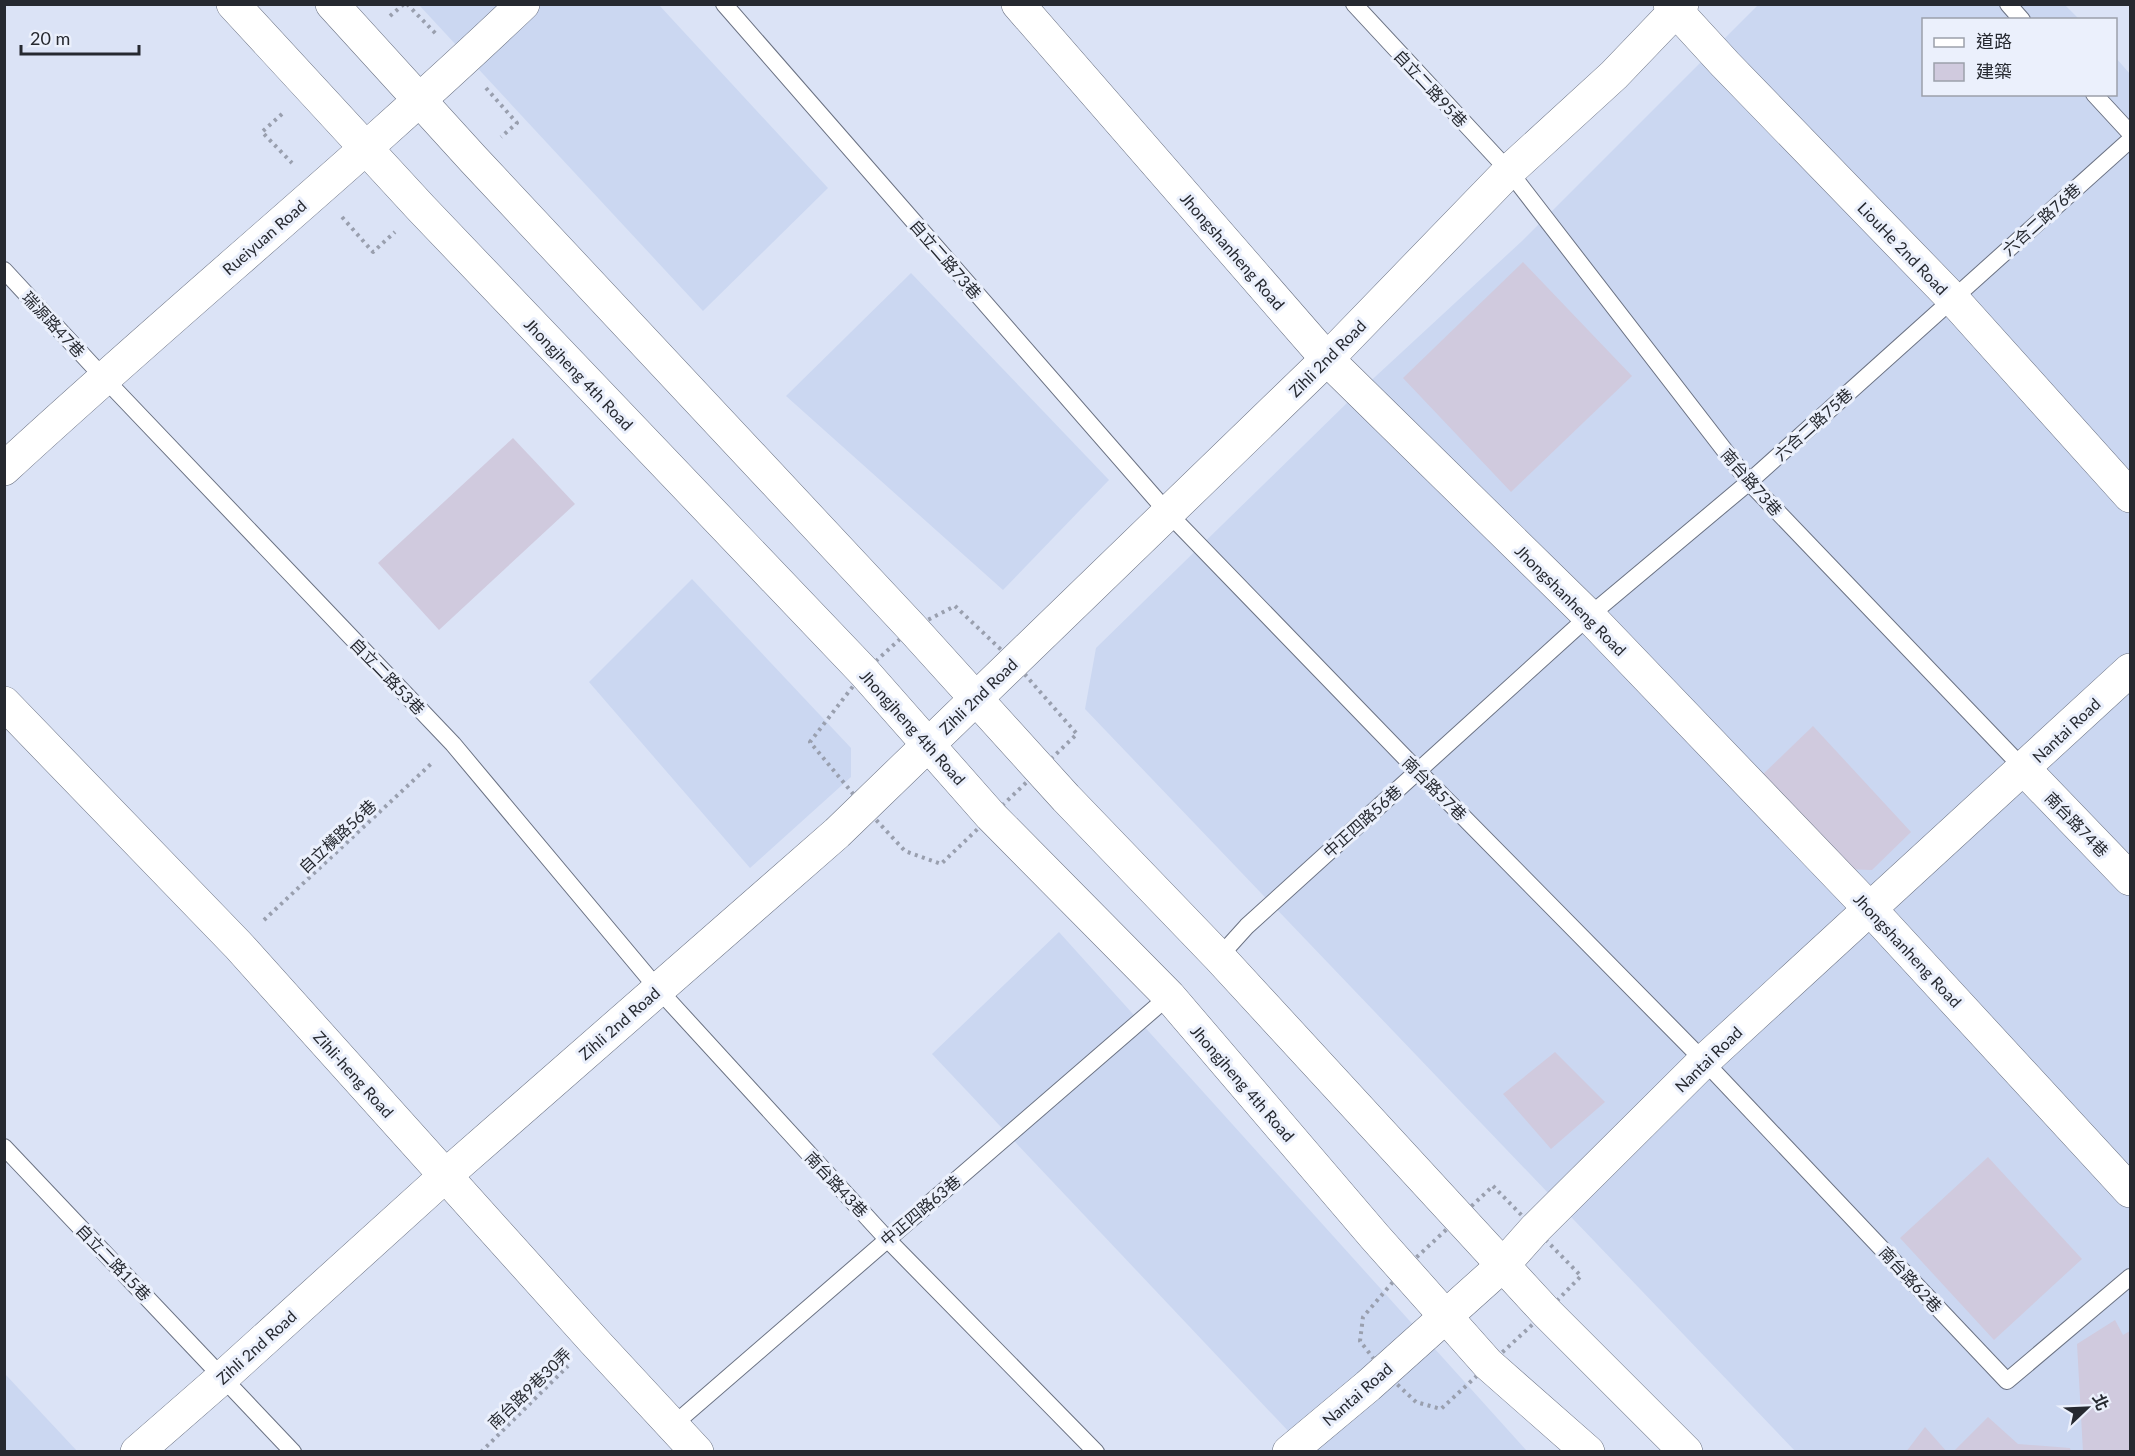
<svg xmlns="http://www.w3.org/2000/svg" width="2135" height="1456" font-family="Lato,'Noto Sans TC',sans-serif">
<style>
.built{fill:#cbd7f1}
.building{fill:#d0cade}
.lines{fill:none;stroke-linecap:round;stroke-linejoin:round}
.lane-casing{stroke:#6b7283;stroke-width:18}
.street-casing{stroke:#6b7283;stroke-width:34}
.secondary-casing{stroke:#6b7283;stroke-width:34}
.path{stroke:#999fae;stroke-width:4;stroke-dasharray:3 4.5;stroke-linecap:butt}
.lane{stroke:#fff;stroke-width:16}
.street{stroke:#fff;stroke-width:33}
.secondary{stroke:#fff;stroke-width:33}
.labels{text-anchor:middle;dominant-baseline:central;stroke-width:6;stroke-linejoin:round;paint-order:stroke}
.street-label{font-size:16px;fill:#262930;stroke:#ebf0fc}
</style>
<rect width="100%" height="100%" fill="#dbe3f6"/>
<g class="built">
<path d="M419,5H659L828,188L703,311Z"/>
<path d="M1758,5H2065L2079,19L1924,20V94H2116V58L2130,74V1451H1795L1085,709L1096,648L1349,401L1522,241Z"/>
<path d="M911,273L1109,480L1003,590L786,396Z"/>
<path d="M692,579L851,748V777L750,868L589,682Z"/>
<path d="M1059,932L1527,1451H1307L932,1054Z"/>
<path d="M4,1374H5L77,1451H5Z"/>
</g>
<g class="building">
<path d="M1523,262L1632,376L1511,492L1403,378Z"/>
<path d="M513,438L575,504L439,630L378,563Z"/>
<path d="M1813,726L1911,832L1872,870L1841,869L1758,779Z"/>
<path d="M1555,1052L1605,1102L1551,1149L1503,1094Z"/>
<path d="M1988,1157L2082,1259L1994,1340L1900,1238Z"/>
<path d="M2115,1320L2123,1335L2130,1331V1452H2083L2077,1344Z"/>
<path d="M1988,1417L2018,1444L2070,1448L2071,1452H1953Z"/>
<path d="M1925,1427L1947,1452H1906Z"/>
</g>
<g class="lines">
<defs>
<g id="lane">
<path d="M724,4L1168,513L1418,771L1704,1061L2007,1381L2130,1277"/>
<path d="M1354,4L1509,171L1749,482L2024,769"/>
<path d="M2008,4L2022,20"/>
<path d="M2094,94L2130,133"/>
<path d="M4,270L103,377L453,744L658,989L887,1239L1096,1452"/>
<path d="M1219,957L1247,926L1589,616L1749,482L2130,140"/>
<path d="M4,1147L293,1452"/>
<path d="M672,1426L1169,996"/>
</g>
<g id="street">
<path d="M1018,4L1327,359L1589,616L1871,910L2130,1191"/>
<path d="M1670,4L1725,64L1952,298L2130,496"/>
<path d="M4,469C175,311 355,164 523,4"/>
<path d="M4,703L238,945L594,1341L697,1452"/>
<path d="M2024,769L2130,879"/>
<path d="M137,1452L223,1377L445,1176L837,833L1327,359L1509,171L1614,75L1682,4"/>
<path d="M1289,1452L1368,1386L1503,1265L1535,1229L1704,1061L2130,670"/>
</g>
<g id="secondary">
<path d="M233,4L421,208L864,672L991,816L1169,996L1375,1237L1488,1364L1588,1452"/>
<path d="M332,4L474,160L912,628L1066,798L1219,957L1546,1312L1686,1452"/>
</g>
</defs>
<use href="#lane" class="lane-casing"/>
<use href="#street" class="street-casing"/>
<use href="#secondary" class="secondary-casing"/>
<g class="path">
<path d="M407,4L436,34"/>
<path d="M390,16L404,4"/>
<path d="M486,88L517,123L501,137"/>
<path d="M282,114L262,132L292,163"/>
<path d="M342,217L373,252L395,232"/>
<path d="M955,606L1014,662L1077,734L941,864L905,851L864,807L810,742L864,672L912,628Z"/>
<path d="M264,920L432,763"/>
<path d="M1493,1186L1581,1276L1546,1312L1441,1409L1416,1402L1384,1372L1360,1341L1363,1317L1404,1269Z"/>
<path d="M481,1452L568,1366"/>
</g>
<use href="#lane" class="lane"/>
<use href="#street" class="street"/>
<use href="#secondary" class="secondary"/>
</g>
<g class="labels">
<g class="street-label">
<text transform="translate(1431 88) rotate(47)">自立二路95巷</text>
<text transform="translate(2041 219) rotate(-42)">六合二路76巷</text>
<text transform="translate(264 237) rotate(-41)">Rueiyuan Road</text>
<text transform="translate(1903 248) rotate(46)">LiouHe 2nd Road</text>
<text transform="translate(1233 251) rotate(49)">Jhongshanheng Road</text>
<text transform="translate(946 259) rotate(49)">自立二路73巷</text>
<text transform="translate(54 324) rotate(47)">瑞源路47巷</text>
<text transform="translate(1327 358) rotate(-45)">Zihli 2nd Road</text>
<text transform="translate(579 374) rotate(46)">Jhongjheng 4th Road</text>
<text transform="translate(1813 424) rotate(-42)">六合二路75巷</text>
<text transform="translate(1752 482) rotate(49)">南台路73巷</text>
<text transform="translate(1571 600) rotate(45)">Jhongshanheng Road</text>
<text transform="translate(388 676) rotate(46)">自立二路53巷</text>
<text transform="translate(978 696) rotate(-44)">Zihli 2nd Road</text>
<text transform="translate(913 727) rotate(48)">Jhongjheng 4th Road</text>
<text transform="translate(2066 730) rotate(-43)">Nantai Road</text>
<text transform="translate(1435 788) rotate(45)">南台路57巷</text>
<text transform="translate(1362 821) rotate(-42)">中正四路56巷</text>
<text transform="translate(2077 824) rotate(46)">南台路74巷</text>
<text transform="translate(337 836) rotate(-43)">自立橫路56巷</text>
<text transform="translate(1908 950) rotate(47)">Jhongshanheng Road</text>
<text transform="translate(619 1023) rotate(-41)">Zihli 2nd Road</text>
<text transform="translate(1708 1059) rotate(-44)">Nantai Road</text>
<text transform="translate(354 1074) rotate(48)">Zihli-heng Road</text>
<text transform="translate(1243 1083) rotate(49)">Jhongjheng 4th Road</text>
<text transform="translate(837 1184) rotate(47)">南台路43巷</text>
<text transform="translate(920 1210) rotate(-40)">中正四路63巷</text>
<text transform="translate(114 1262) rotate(46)">自立二路15巷</text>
<text transform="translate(1911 1279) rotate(47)">南台路62巷</text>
<text transform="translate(256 1347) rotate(-42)">Zihli 2nd Road</text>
<text transform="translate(529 1388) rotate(-44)">南台路9巷30弄</text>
<text transform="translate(1357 1394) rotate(-41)">Nantai Road</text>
</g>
</g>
<rect width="2135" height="1456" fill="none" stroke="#262930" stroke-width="12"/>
<rect x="1922" y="18" width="195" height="78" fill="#ebf0fc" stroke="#9ca0aa" stroke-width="1.5"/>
<rect x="1934" y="38" width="30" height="9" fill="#ffffff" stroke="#9ca0aa" stroke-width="1.5"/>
<text x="1976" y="48" font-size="18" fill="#262930">道路</text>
<rect x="1934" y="63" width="30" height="18" fill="#d0cade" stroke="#9ca0aa" stroke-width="1.5"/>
<text x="1976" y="78" font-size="18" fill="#262930">建築</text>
<g transform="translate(2087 1408) rotate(67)" stroke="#ebf0fc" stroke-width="4.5" paint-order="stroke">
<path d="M0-4.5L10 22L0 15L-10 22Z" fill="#262930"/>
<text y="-9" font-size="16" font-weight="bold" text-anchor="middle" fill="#262930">北</text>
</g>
<path d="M21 45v9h118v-9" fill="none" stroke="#262930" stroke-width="3"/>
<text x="30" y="45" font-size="18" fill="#262930" stroke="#ebf0fc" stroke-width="4.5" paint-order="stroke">20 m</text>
</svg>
